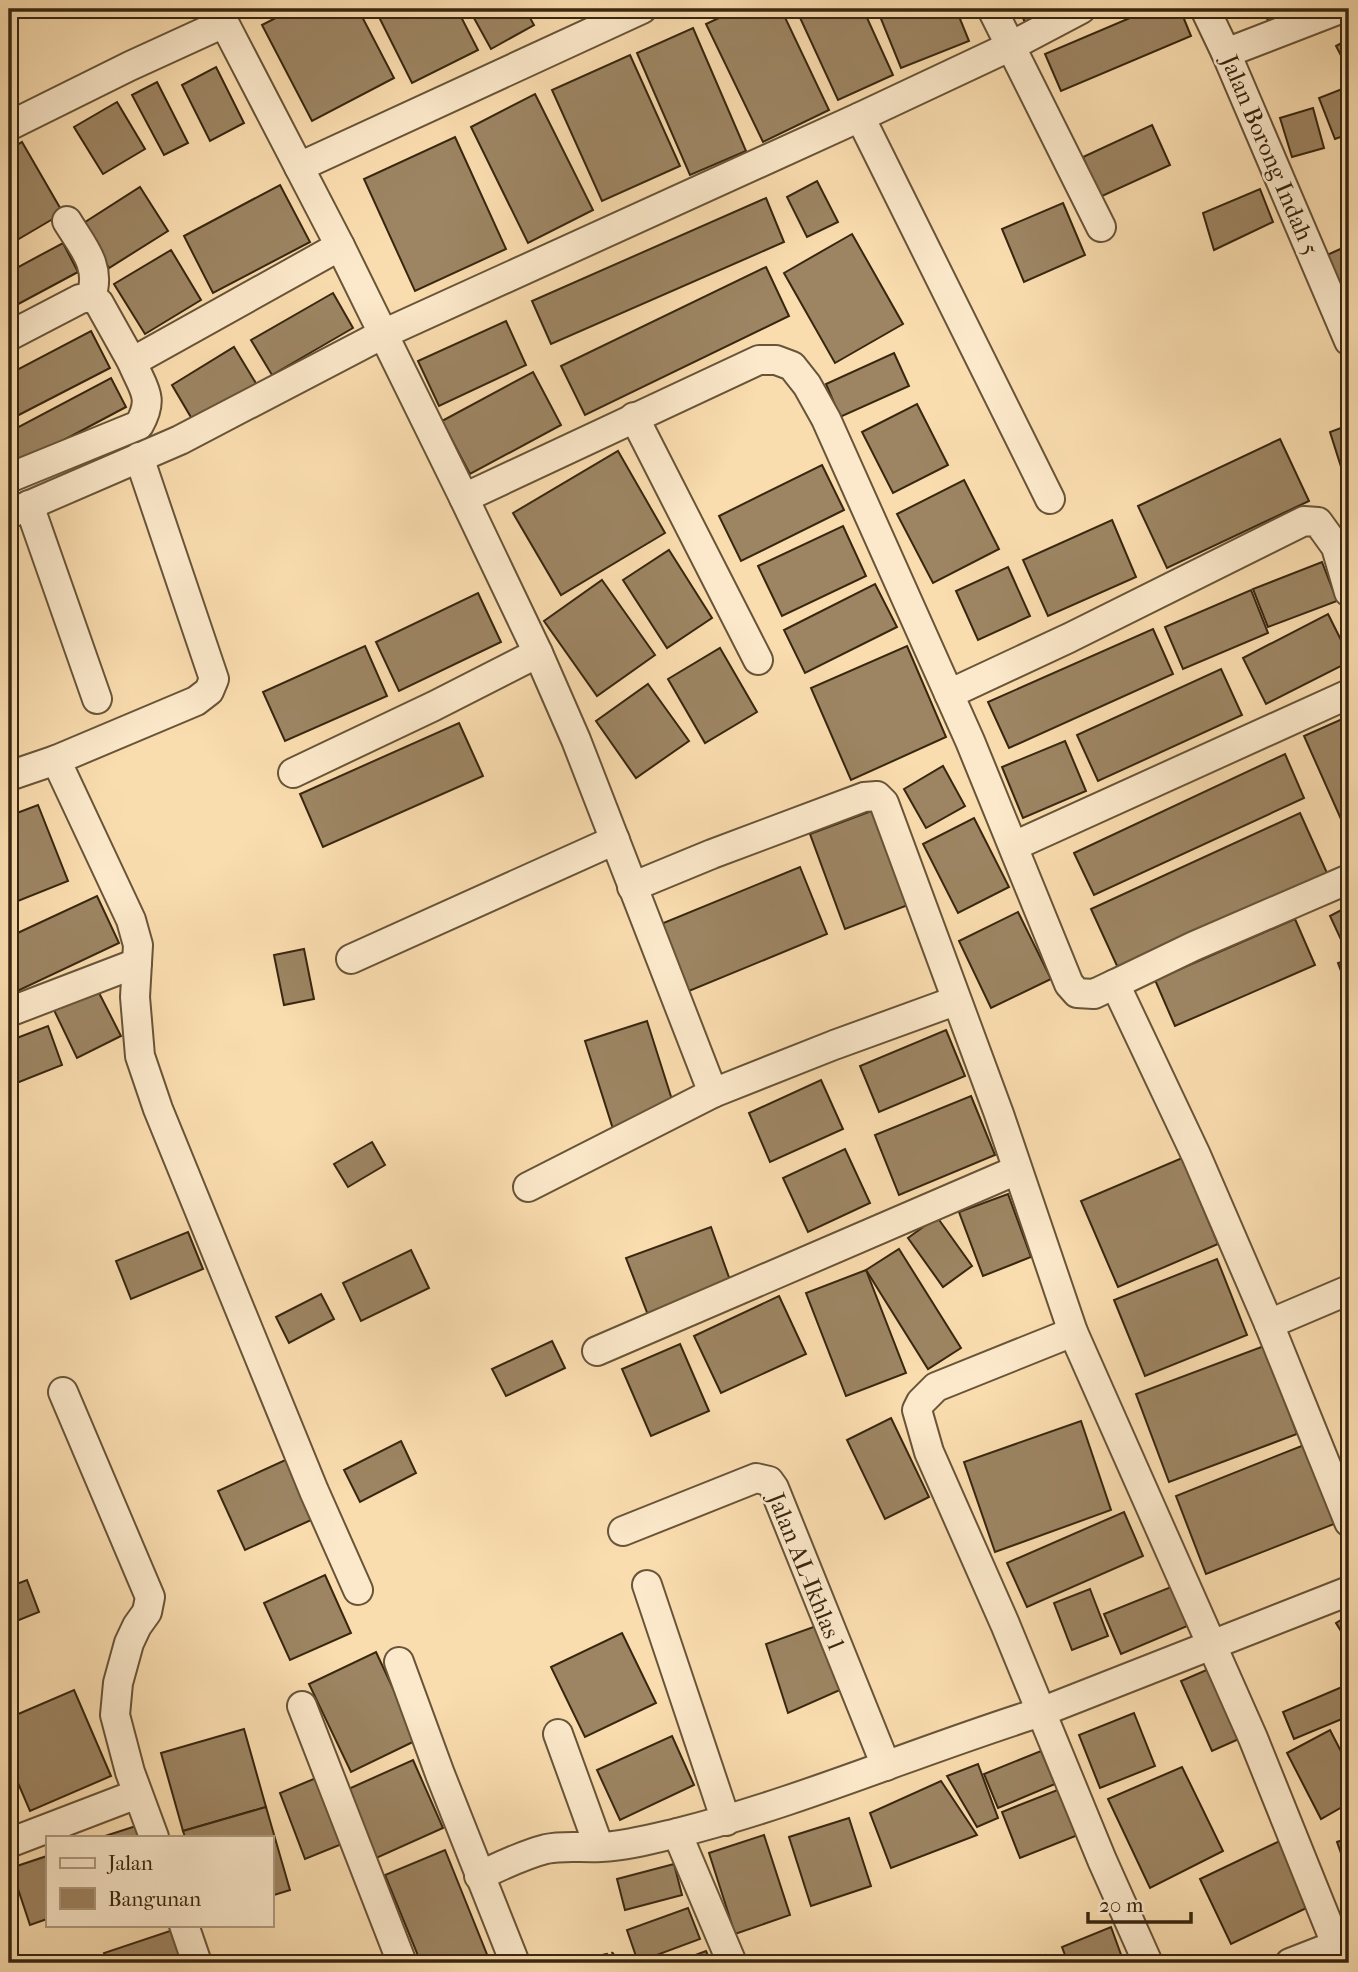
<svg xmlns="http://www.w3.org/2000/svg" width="1358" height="1972" font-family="'IM FELL French Canon',serif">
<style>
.building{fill:#9d8563;stroke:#382610;stroke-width:2}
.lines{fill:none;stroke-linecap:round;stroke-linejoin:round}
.street-casing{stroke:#685438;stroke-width:32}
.path{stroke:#382610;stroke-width:4.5;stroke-dasharray:5 3.5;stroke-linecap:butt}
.street{stroke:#fce9cb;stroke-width:28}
.labels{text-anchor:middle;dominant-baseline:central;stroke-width:5;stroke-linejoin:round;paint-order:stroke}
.street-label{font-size:24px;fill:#382610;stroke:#fce9cb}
</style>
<rect width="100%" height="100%" fill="#faddaf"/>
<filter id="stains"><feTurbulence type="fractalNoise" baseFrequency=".00286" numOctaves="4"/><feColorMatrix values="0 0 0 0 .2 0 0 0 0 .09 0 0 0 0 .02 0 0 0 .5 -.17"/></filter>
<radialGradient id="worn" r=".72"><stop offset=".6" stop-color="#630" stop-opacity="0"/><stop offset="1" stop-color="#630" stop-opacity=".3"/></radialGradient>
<g class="building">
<path d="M293,9H358L394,78L312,121L262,25Z"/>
<path d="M375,9H457L478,50L412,83Z"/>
<path d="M469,9H525L534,25L491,49Z"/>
<path d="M738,9H781L829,110L763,142L706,24Z"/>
<path d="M796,9H863L893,75L838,100Z"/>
<path d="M877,9H956L969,41L901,68Z"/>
<path d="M1019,9H1068L1027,27Z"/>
<path d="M1151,9H1180L1191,36L1061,91L1045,54Z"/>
<path d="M1262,9H1299L1301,13L1272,28Z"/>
<path d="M693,28L746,151L690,175L637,53Z"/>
<path d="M1349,39V71L1336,46Z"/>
<path d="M630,55L680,166L602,201L552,90Z"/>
<path d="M216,67L244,123L210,141L182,85Z"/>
<path d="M157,82L188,143L164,155L132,95Z"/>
<path d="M1342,89L1349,107V134L1335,139L1319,98Z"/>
<path d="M535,94L593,210L528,243L471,127Z"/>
<path d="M117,102L145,149L103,174L74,127Z"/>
<path d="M1313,108L1324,148L1292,157L1280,118Z"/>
<path d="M1152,125L1170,165L1100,197L1083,157Z"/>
<path d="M455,137L506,249L415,291L364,179Z"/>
<path d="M22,142L63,213L12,243L9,238V150Z"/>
<path d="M817,181L838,222L807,237L787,197Z"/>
<path d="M280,185L310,242L213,293L184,236Z"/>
<path d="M140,187L168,231L109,268L82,224Z"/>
<path d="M1260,189L1273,222L1214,250L1203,213Z"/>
<path d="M766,198L784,242L551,344L532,301Z"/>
<path d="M1063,203L1085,255L1024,282L1002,229Z"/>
<path d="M852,234L903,324L835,363L784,273Z"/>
<path d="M63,243L78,272L9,309V272Z"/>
<path d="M1349,245V306L1327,255Z"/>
<path d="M171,250L201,300L145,334L114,284Z"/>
<path d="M766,267L789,316L585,415L561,366Z"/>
<path d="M333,293L353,328L272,375L251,340Z"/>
<path d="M506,321L526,365L439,406L418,361Z"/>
<path d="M91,331L110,368L9,420V374Z"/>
<path d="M234,347L257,385L195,424L172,385Z"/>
<path d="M894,353L909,386L840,417L826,384Z"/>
<path d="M533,372L561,425L470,474L442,421Z"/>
<path d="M111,378L126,407L15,466L9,453V432Z"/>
<path d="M917,404L948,465L893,493L862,432Z"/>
<path d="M1349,425V492L1330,432Z"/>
<path d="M1280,439L1309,501L1167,568L1138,506Z"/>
<path d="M618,451L665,533L561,595L513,513Z"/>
<path d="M822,465L844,510L741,561L719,516Z"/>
<path d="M964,480L999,549L933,583L897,514Z"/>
<path d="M1112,520L1136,577L1048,616L1023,560Z"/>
<path d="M843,526L866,576L782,616L758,566Z"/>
<path d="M669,550L712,618L667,648L623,580Z"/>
<path d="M1322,562L1337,601L1268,627L1253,589Z"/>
<path d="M1008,567L1030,616L978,640L956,591Z"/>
<path d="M602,580L655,655L597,696L544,621Z"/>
<path d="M875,584L897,627L805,673L784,630Z"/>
<path d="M1251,590L1268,633L1183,669L1165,627Z"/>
<path d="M478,593L501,642L399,691L376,642Z"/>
<path d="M1328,614L1349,656V662L1266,704L1243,658Z"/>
<path d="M1153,629L1173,674L1009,748L988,702Z"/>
<path d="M365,646L387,696L285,741L263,692Z"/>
<path d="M907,646L946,737L851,780L811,688Z"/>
<path d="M720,648L757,712L705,743L668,679Z"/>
<path d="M1221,669L1242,715L1098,781L1077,735Z"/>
<path d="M648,684L689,741L636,778L596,721Z"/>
<path d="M1349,716V837L1304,736Z"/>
<path d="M459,723L483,776L323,847L300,794Z"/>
<path d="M1065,741L1086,791L1023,818L1002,767Z"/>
<path d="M1285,754L1304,798L1094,895L1074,853Z"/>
<path d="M943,766L965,806L926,828L904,789Z"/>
<path d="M38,805L68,881L13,903L9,891V816Z"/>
<path d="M882,807L916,902L845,929L810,834Z"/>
<path d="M1300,813L1327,873L1118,968L1091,909Z"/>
<path d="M974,818L1009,887L958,913L923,844Z"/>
<path d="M800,867L827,934L689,991L661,924Z"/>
<path d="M97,896L119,943L9,995V937Z"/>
<path d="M1349,906V941L1343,944L1330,916Z"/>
<path d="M1018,912L1051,979L991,1008L959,941Z"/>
<path d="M1295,919L1315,965L1175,1026L1155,980Z"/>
<path d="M304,949L314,999L284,1005L274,955Z"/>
<path d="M1349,959V992L1338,963Z"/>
<path d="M96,987L121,1036L77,1058L53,1008Z"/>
<path d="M647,1021L675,1109L613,1129L585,1041Z"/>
<path d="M48,1026L62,1065L9,1086V1041Z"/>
<path d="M946,1030L965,1076L879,1112L860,1066Z"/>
<path d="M821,1080L843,1129L770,1162L749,1113Z"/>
<path d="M971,1096L995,1155L899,1195L875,1135Z"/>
<path d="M372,1142L385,1165L348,1187L334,1164Z"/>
<path d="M845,1149L870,1203L808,1232L783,1178Z"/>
<path d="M1182,1158L1218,1244L1118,1287L1081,1201Z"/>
<path d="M1008,1194L1031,1257L983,1276L959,1212Z"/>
<path d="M937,1217L972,1266L943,1287L908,1238Z"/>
<path d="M711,1227L731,1283L648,1315L626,1258Z"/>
<path d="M188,1232L203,1269L131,1299L116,1261Z"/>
<path d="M899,1249L961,1348L928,1369L866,1270Z"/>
<path d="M411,1250L429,1288L361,1321L343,1283Z"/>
<path d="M1217,1259L1247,1335L1145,1376L1114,1300Z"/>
<path d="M866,1270L906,1373L846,1396L806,1293Z"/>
<path d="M321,1294L334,1319L289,1343L276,1317Z"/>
<path d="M779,1296L806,1354L721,1393L694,1336Z"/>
<path d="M552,1341L565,1368L506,1396L492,1369Z"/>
<path d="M680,1344L709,1411L651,1436L622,1369Z"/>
<path d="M1264,1346L1297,1434L1169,1482L1136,1394Z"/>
<path d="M891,1418L929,1497L885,1519L847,1440Z"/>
<path d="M1081,1421L1111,1510L995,1552L964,1462Z"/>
<path d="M401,1441L416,1473L360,1502L344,1470Z"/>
<path d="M1304,1445L1334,1524L1206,1574L1176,1496Z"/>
<path d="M294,1456L320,1516L245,1550L218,1491Z"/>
<path d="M1124,1512L1143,1556L1027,1607L1007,1563Z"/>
<path d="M325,1575L351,1633L290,1660L264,1603Z"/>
<path d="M27,1580L39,1612L9,1624V1587Z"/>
<path d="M1176,1585L1192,1624L1121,1654L1104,1614Z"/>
<path d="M1090,1589L1108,1636L1072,1650L1054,1603Z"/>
<path d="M1349,1615V1644L1336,1623Z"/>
<path d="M819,1625L840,1690L788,1713L766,1644Z"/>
<path d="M622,1633L656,1703L585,1737L551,1667Z"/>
<path d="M376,1652L417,1740L351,1772L309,1684Z"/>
<path d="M1218,1665L1248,1735L1212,1751L1181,1681Z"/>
<path d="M1349,1684V1716L1294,1739L1283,1712Z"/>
<path d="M74,1690L111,1776L30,1811L9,1762V1718Z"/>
<path d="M1134,1713L1155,1766L1100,1788L1079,1735Z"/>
<path d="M244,1729L266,1807L183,1831L161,1753Z"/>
<path d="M1330,1730L1349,1767V1803L1321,1819L1287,1753Z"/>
<path d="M672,1736L694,1785L620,1820L597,1770Z"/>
<path d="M1041,1751L1055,1784L998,1808L984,1774Z"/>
<path d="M413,1760L443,1828L374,1859L344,1791Z"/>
<path d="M978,1764L998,1818L977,1827L947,1776Z"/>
<path d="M1182,1767L1223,1851L1150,1888L1108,1799Z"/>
<path d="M316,1778L342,1844L305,1859L280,1793Z"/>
<path d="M941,1781L977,1835L891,1868L870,1813Z"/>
<path d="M1060,1789L1078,1835L1020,1858L1002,1812Z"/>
<path d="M266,1807L290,1890L271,1896V1837H185L183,1831Z"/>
<path d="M849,1818L871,1886L811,1906L789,1837Z"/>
<path d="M139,1825L143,1837H102Z"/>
<path d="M764,1835L790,1915L735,1934L709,1853Z"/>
<path d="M1288,1837L1319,1902L1231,1944L1200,1879Z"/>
<path d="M1349,1838V1876L1337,1842Z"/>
<path d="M445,1850L488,1957L472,1963H421L385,1875Z"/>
<path d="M47,1856V1919L30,1925L11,1868Z"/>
<path d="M674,1864L682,1895L625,1910L617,1879Z"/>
<path d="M688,1908L700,1939L638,1962L627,1930Z"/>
<path d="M1111,1927L1124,1963H1068L1062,1947Z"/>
<path d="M173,1930L184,1963H108L104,1953Z"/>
<path d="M706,1951L711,1963H674Z"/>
<path d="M1045,1955L1048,1963H1025Z"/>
</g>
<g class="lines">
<defs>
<g id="street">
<path d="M217,9L340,246L464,498L759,360H776L792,366L807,385L826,419L970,741L1069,984L1077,993L1094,994L1115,984L1196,1155L1269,1324L1349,1522"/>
<path d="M992,9L1101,227"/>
<path d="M1205,9L1226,53L1349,341"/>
<path d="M1226,53L1340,9"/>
<path d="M860,117L1050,499"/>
<path d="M9,126L130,66L224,23"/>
<path d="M299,167L642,9"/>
<path d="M67,221C82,246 102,266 91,297"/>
<path d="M9,336L80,299L91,297L99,303L132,362L340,246"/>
<path d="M634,417L758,660"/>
<path d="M139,457L214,679L209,691L196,701L56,760L131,920L138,945L135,997L140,1056L158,1109L314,1491L358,1590"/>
<path d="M9,478L139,425C155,397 143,389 132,362"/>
<path d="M464,498L538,653L576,740L713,1093L834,1045L955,1001"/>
<path d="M29,505L97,699"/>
<path d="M9,514L180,440L383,334L860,117L1009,47L1081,9"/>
<path d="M949,694L1069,638L1304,521L1318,522L1336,547L1349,592"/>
<path d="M293,773L434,706L538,653"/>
<path d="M9,776L56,760"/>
<path d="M1014,846L1349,694"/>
<path d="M632,887L712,854L864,797L877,796L884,803L999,1114L1073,1332L1253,1738L1336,1944"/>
<path d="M351,959L615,840"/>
<path d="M1115,984L1194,946L1349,879"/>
<path d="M9,1012L137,963"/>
<path d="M528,1187L713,1093"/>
<path d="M1269,1324L1349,1290"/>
<path d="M1073,1332L936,1387L921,1402L917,1410L929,1452L1005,1624L1102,1860L1148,1963"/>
<path d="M597,1351L1017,1170"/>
<path d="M63,1392L150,1597L147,1612L137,1626L129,1643L118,1683L115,1715L130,1772L154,1837"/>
<path d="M623,1531L756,1478L769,1481L774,1488L886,1766"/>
<path d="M647,1585L726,1821"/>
<path d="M399,1662L440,1774L515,1963"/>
<path d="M302,1706L402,1963"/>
<path d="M558,1734L599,1847"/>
<path d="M677,1833C801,1802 919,1750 1041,1712L1349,1591"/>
<path d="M9,1843L137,1794"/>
<path d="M479,1876C501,1866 522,1855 546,1849C564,1845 582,1848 601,1847C626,1846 652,1839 677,1833L732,1963"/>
<path d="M184,1925L197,1963"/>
<path d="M1290,1963L1349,1940"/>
</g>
</defs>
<use href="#street" class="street-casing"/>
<path class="path" d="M570,1963L612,1954L617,1963"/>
<use href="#street" class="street"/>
</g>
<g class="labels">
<g class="street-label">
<text transform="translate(1270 155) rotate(67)">Jalan Borong Indah 5</text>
<text transform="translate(806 1571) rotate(68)">Jalan AL-Ikhlas l</text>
</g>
</g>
<rect width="1358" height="1972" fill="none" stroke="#faddaf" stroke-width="35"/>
<rect x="10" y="10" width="1337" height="1951" fill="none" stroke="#382610" stroke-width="3.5"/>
<rect x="18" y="18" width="1323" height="1937" fill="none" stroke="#382610" stroke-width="2"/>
<rect x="46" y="1836" width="228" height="91" fill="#fce9cb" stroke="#ae9b80" stroke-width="2"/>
<rect x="60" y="1858" width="35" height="10" fill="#fce9cb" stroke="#ae9b80" stroke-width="2"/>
<text x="108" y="1870" font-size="21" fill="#382610">Jalan</text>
<rect x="60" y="1888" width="35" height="21" fill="#9d8563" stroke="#ae9b80" stroke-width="2"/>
<text x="108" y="1906" font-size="21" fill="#382610">Bangunan</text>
<path d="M1088 1912v10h103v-10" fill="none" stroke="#382610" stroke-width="3.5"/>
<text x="1099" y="1912" font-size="21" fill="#382610" stroke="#fce9cb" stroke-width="5" paint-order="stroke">20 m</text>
<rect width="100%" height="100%" filter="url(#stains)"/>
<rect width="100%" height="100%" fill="url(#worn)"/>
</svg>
